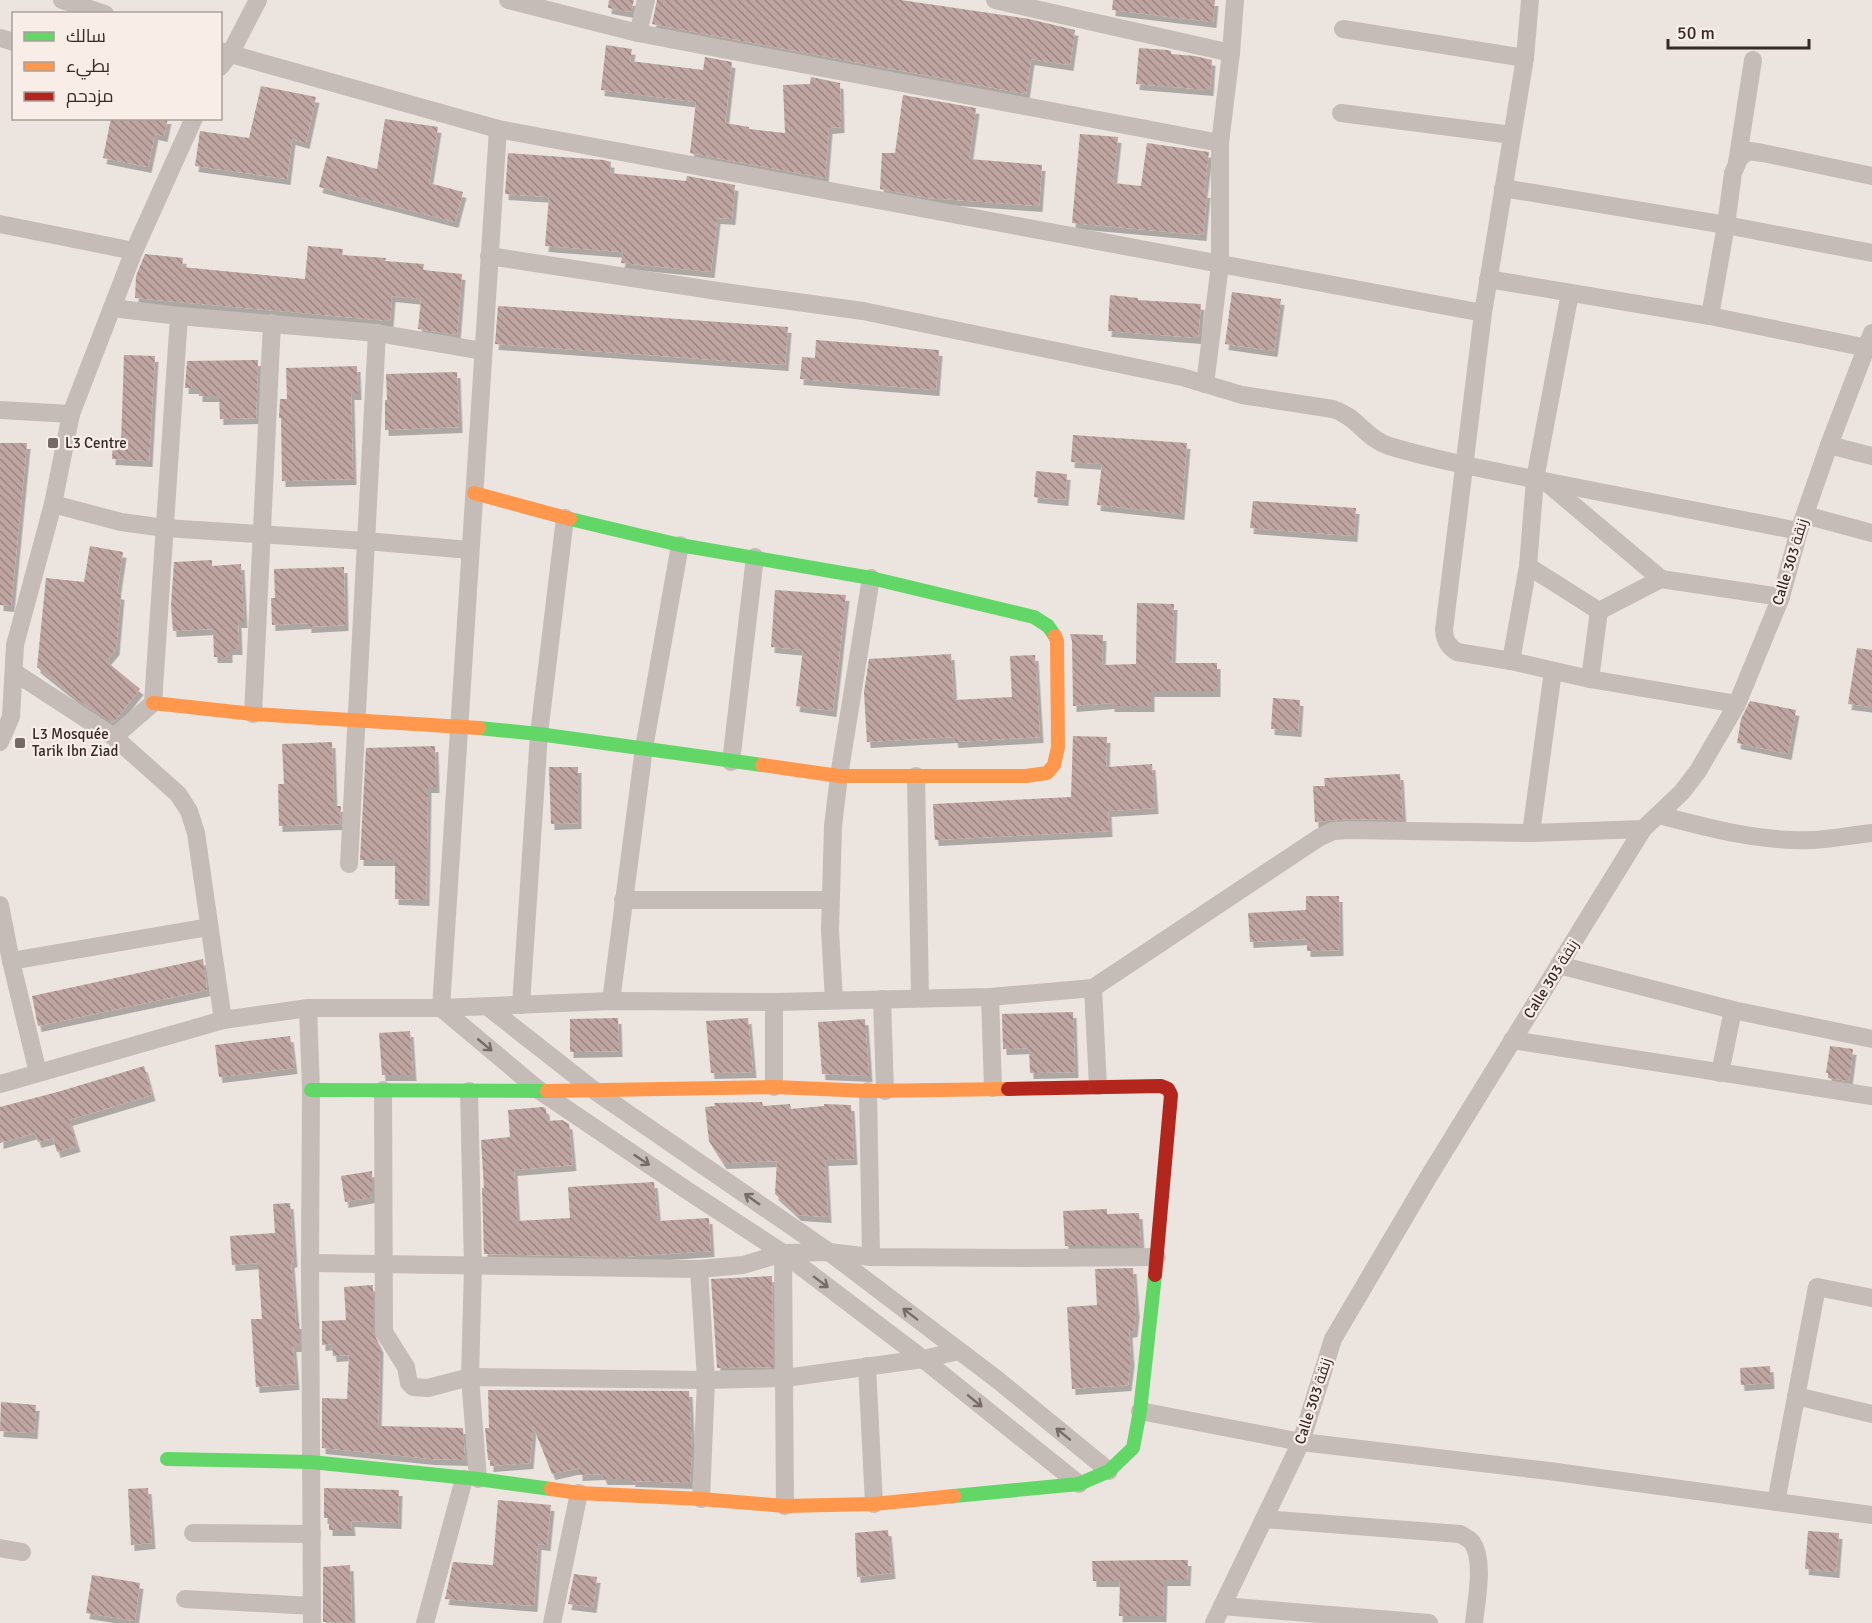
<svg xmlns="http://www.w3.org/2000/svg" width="1872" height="1623" font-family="Signika,Cairo,sans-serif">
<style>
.building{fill:url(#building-back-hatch);filter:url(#shadow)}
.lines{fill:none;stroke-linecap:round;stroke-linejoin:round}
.street{stroke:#c5bcb8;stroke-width:18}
.fast{stroke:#63d668;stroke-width:14}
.slow{stroke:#ff974d;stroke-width:14}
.jam{stroke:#b3261e;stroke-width:14}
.oneway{stroke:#766b68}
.poi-dot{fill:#766a67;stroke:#f9eee7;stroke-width:2}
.labels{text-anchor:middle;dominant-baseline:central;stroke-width:4.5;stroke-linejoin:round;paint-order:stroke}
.poi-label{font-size:15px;fill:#362927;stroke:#f9eee7;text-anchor:start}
.street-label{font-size:15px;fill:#362927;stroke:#f9eee7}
</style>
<defs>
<pattern id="building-back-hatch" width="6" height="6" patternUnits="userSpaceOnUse" patternTransform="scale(1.5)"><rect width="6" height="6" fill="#bfa5a1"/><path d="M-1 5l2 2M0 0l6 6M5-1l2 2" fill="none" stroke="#9c8683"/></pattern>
<filter id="shadow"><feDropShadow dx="3.5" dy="6" stdDeviation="0" flood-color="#0004"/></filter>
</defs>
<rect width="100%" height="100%" fill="#ece4df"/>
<g class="building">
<path d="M609,0H634L631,12L608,8Z"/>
<path d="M657,0H901L1029,19L1075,30L1070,65L1031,59L1026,94L652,24Z"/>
<path d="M1113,0H1215L1213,22L1112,10Z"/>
<path d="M606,45L632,49L630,61L703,70L705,57L732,62L725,123L749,127V129L785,133L783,85L810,84L811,77L840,83L841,127L829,128L825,178L690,153L696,102L601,90Z"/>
<path d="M1139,48L1167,50L1171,51V54L1195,56L1212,60L1210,90L1136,84Z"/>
<path d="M261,86L316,97L306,143L292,139L287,179L195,166L200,131L249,138Z"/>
<path d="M903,95L976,108L969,159L1042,165L1039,206L928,198L880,189L882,153H895Z"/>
<path d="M111,118H168L164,136L155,134L148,167L103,158Z"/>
<path d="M385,119L438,127L429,183L463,192L455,222L319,187L327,156L377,169Z"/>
<path d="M1080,134L1118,137L1113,183L1141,186L1147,143L1209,152L1204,192H1207L1203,235L1072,223Z"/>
<path d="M508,153L604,160L611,162L610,173L686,181L687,176L735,185L732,219L717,218L711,272L621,263L623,252L545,246L549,197L505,194Z"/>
<path d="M308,246L343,249L342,255L386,258L385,261L424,264L423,270L462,274L457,335L418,329L421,299L392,296L390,321L135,298L136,276L145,254L183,258L182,267L305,279Z"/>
<path d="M1232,292L1281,299L1274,351L1225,344Z"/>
<path d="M1110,295L1138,298V300L1201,304L1198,338L1108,331Z"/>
<path d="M498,306L788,327L785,365L495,344Z"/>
<path d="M816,340L939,350L936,390L800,379L802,357L815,358Z"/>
<path d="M124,355L155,356L149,461L112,459L113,442L121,443Z"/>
<path d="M258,360L256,418L220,419L219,396H199V388H185L187,361Z"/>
<path d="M357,366L358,394H351L353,479L282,481L281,418H279L280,399H287L286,368Z"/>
<path d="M457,372L459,427L385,430V400H387L386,374Z"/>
<path d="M1073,435L1187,443L1181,514L1097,505L1102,464L1071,462Z"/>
<path d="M0,443H27L11,606L0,605Z"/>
<path d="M1036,471L1067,474L1065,500L1034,497Z"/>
<path d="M1253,501L1356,508L1354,536L1250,528Z"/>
<path d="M90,546L123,552L117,593L121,594L116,649L106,661L140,689L113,723L78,700L37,667L46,578L84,582Z"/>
<path d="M212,560V566L241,564L244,622H238L239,649H229V657H214L213,629L173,631L171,605L174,562Z"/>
<path d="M344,567L345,625L308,627V623L272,625L271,598H275L274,569Z"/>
<path d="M775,590L846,595L833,711L796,706L803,650L771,647Z"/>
<path d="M1137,603L1174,604L1172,663H1217V691H1151V706H1111V703L1073,706L1072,641L1070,634L1103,635L1102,665L1136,664Z"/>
<path d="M1857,648L1872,650V707L1848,704Z"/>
<path d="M951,654L954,700L1012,697L1010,656L1035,655L1040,737L955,742L954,737L867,742L864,692L869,659Z"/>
<path d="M1273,698L1300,700L1298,731L1271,729Z"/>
<path d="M1750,701L1796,710L1788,754L1737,743L1741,719Z"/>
<path d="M1073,736L1107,737L1106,767L1152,764L1155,808L1108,811L1109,831L935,840L933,804L1071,797Z"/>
<path d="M332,742L334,806H341L340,824L279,826L278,784H284L282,744Z"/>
<path d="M435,746L436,787H428L426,900L395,899V860H360L366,748Z"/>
<path d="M549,767H578V823L551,824Z"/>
<path d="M1400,774L1403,820L1349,819L1315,822L1313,786H1325L1324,778Z"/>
<path d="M1306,896H1339L1340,950L1307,951V939L1250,942L1248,913L1306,910Z"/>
<path d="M203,959L207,990L38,1026L32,996Z"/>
<path d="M1073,1012L1075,1072L1030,1073L1029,1048L1003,1049L1002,1014Z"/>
<path d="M618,1018L619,1051L570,1052V1019Z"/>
<path d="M748,1018L753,1072L711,1073L706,1021Z"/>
<path d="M865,1019L869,1076L822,1074L818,1022Z"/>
<path d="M410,1031L413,1075H382L379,1033Z"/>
<path d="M290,1036L294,1068L219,1077L215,1045Z"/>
<path d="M1830,1046L1853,1049L1849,1081L1828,1078V1073H1826Z"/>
<path d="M144,1066L152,1095L69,1120L77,1146L57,1152L53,1138L38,1142L35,1133L0,1143V1107L61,1091Z"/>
<path d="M762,1102L763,1106L790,1104L791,1109L824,1106V1104L851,1105L854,1159L825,1160L828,1217L798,1215L775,1194L777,1161L723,1163L709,1141L705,1107L715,1106L714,1103Z"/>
<path d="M543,1107L546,1109L547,1121L562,1120L569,1124L573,1165L514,1170L517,1221L570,1218L568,1187L654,1182L658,1221L709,1218L711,1251L621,1257L484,1254L482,1188H484L481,1140L510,1137L508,1110Z"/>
<path d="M372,1171V1197L345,1202L341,1176Z"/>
<path d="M290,1203L294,1261L291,1262L296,1323H299V1346H293L296,1384L256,1387L251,1319H262L258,1263L232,1265L230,1236L275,1233L273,1204Z"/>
<path d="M1107,1209V1214L1139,1213L1141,1246H1065L1063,1211Z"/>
<path d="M1133,1268L1136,1312L1134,1331L1129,1332L1131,1360L1128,1385L1072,1389L1067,1307L1097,1305L1095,1269Z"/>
<path d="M772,1276L773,1367L717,1368L711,1279Z"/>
<path d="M373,1285V1332L380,1347L378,1426L463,1428L465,1460L431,1459L322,1448V1398L347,1399L349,1355L333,1356L332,1344L322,1345V1321L346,1320L344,1287Z"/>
<path d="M1770,1366L1771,1383L1741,1385L1740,1368Z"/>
<path d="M488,1390L689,1391L692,1452L690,1483L632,1481V1479H604L602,1474L579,1475V1468L552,1474L533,1426L530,1463L490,1466V1460H488L485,1428H489Z"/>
<path d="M1,1402L36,1405L34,1433L0,1431Z"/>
<path d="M148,1488L152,1543L131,1545L128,1489Z"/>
<path d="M324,1488L399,1490L398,1523L351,1521L352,1530H329V1518H324Z"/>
<path d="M498,1500L551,1505L547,1545L538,1544L534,1606L445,1599L453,1562L493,1565Z"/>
<path d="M888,1530L892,1573L857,1577L855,1533Z"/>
<path d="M1808,1531L1839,1533L1836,1572L1805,1569Z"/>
<path d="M1150,1560H1188L1187,1580H1164L1163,1616H1119L1120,1581H1093L1092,1561Z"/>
<path d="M350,1565L352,1623L323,1622V1567Z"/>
<path d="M574,1574L597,1577L593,1607L568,1604Z"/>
<path d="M92,1575L140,1583L135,1621L86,1613Z"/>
</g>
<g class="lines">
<g class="street">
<path d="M62,0L105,14"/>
<path d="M508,0L638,33L1220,143"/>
<path d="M995,0L1231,53"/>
<path d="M1530,0L1525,58L1483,313L1444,630C1445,641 1448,646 1457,652L1511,661L1590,679L1737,704"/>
<path d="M1343,29L1525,58"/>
<path d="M638,33L646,0"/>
<path d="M0,38L14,42"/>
<path d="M220,51L498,129L1483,313"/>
<path d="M220,67L230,54L258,0"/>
<path d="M1341,113L1512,135"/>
<path d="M498,129L441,1008L540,1091L685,1189L783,1253L923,1359L1079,1484"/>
<path d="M1737,163L1753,60"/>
<path d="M1503,188L1726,225L1872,253"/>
<path d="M0,224L134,251"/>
<path d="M489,256L724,292L863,311L1182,377L1242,395L1333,409C1358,417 1365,438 1389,446C1443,462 1499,472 1554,483C1635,499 1717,515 1799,531"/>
<path d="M1488,279L1710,316L1872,349"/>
<path d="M112,308L179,316L377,333L483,351"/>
<path d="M1710,316L1726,225L1733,173L1740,157L1749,151L1763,153L1872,176"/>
<path d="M1205,384L1220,265V143L1231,53L1235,0"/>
<path d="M0,410L71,414"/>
<path d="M1829,445L1872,456"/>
<path d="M1546,482L1661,579L1781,597"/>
<path d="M53,504L121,522L165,528L366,541L470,550"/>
<path d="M1805,515L1872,533"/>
<path d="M1528,566L1599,611"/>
<path d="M1599,611L1661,579"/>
<path d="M1511,661L1528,566L1535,479L1570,293"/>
<path d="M14,672L114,737L178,794L189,811L196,833L223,1020"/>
<path d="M1590,679L1599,611"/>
<path d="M253,714L272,323"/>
<path d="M114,737L153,703L179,316"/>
<path d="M0,742L11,717L15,645L53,504L71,414L134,251L194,118"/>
<path d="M731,762L755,557"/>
<path d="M916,776L920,997"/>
<path d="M1659,815C1709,828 1760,842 1812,840C1832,839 1852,835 1872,833"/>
<path d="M1531,833L1553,671"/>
<path d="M349,864L377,333"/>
<path d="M623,900H830"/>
<path d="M0,905L11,961L38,1073"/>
<path d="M11,961L209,927"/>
<path d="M1559,965L1733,1010L1872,1039"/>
<path d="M1093,988L1098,1086"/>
<path d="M990,997L993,1088"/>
<path d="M882,999L885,1091"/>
<path d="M834,1000L830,930L833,826L839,776L871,578"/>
<path d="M611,1001L644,748L680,545"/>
<path d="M774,1002V1087"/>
<path d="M521,1005L539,734L565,518"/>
<path d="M488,1007L595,1091L829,1252L999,1381L1109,1471"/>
<path d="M308,1008L311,1090L310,1263L312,1623"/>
<path d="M1512,1040L1872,1096"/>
<path d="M1720,1073L1733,1010"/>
<path d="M0,1084L223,1020L308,1008H441L611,1001L774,1002L990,997L1093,988L1320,837L1333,831L1349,830L1531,833L1643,829"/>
<path d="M383,1090L384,1332L406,1367L409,1383L413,1387L428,1388L470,1377L706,1380L785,1378L923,1359L959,1351"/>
<path d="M469,1091L473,1267L470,1377L478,1479"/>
<path d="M868,1091L871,1257"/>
<path d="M783,1253L785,1506"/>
<path d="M310,1263L699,1269L743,1265L783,1253L829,1252L871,1257L1029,1258L1157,1257"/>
<path d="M699,1269L706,1380L701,1499"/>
<path d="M867,1366L874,1504"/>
<path d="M1796,1396L1872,1414"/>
<path d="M1140,1411L1301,1442L1549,1471L1872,1515"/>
<path d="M1776,1502L1817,1287L1872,1298"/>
<path d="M1264,1519L1460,1534C1464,1536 1469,1539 1472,1542C1485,1561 1476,1602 1474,1623"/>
<path d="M193,1533L312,1534"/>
<path d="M0,1548L22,1552"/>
<path d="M185,1599L312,1606"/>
<path d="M1222,1606L1429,1623"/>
<path d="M425,1623L464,1479"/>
<path d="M552,1623L579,1493"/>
<path d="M1214,1623L1301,1442L1333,1339L1429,1176L1643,829L1682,792L1698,771L1737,704L1781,597L1799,531L1829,445L1872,333"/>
</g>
<g class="fast">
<path d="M570,519L680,545L871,578L1034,617L1048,626L1055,636"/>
<path d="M479,728L539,734L762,765"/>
<path d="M311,1090L547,1091"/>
<path d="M167,1459L311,1462L478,1479L551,1489"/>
<path d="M954,1496L1079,1484L1109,1471L1133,1448L1140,1411L1155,1275"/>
</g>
<g class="slow">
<path d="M474,493L570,519"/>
<path d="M153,703L253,714L479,728"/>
<path d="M762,765L839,776H1026L1047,773L1054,765L1058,747L1057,641L1055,636"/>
<path d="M547,1091L774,1087L868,1091L1008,1089"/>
<path d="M551,1489L579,1493L701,1499L785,1506L874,1504L954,1496"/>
</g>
<path class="jam" d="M1008,1089L1161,1086L1168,1089L1171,1095L1155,1275"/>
</g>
<defs><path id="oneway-shaft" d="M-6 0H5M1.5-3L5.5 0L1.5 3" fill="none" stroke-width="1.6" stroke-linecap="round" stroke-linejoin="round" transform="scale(1.5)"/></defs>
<g class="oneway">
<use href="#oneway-shaft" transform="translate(485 1045) rotate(40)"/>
<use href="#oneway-shaft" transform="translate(642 1160) rotate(34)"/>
<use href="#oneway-shaft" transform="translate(752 1199) rotate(-145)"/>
<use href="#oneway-shaft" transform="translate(821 1282) rotate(37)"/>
<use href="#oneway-shaft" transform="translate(910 1314) rotate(-143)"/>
<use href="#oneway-shaft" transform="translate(975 1401) rotate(39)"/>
<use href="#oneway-shaft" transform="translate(1063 1434) rotate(-141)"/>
</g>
<g class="poi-dot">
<rect x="47" y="437" width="12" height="12" rx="3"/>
<rect x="14" y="737" width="12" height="12" rx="3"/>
</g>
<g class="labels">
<g class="poi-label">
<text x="65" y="443">L3 Centre</text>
<text x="32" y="734">L3 Mosquée<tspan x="32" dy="17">Tarik Ibn Ziad</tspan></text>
</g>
<g class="street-label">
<text transform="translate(1790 562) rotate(-73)">Calle 303 زنقة</text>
<text transform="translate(1551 979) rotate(-58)">Calle 303 زنقة</text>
<text transform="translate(1313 1401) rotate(-72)">Calle 303 زنقة</text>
</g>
</g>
<rect x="12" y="12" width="210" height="108" fill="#f9eee7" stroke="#ab9f9a" stroke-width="1.5"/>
<rect x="24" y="32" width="30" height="9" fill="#63d668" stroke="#ab9f9a" stroke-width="1.5"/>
<text x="66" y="42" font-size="18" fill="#362927">سالك</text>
<rect x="24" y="62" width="30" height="9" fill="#ff974d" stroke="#ab9f9a" stroke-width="1.5"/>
<text x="66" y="72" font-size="18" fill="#362927">بطيء</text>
<rect x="24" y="92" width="30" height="9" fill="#b3261e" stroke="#ab9f9a" stroke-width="1.5"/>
<text x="66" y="102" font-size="18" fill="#362927">مزدحم</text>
<path d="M1668 39v9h141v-9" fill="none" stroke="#362927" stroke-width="3"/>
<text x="1677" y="39" font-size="18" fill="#362927" stroke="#f9eee7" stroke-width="4.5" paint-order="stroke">50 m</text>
</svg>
